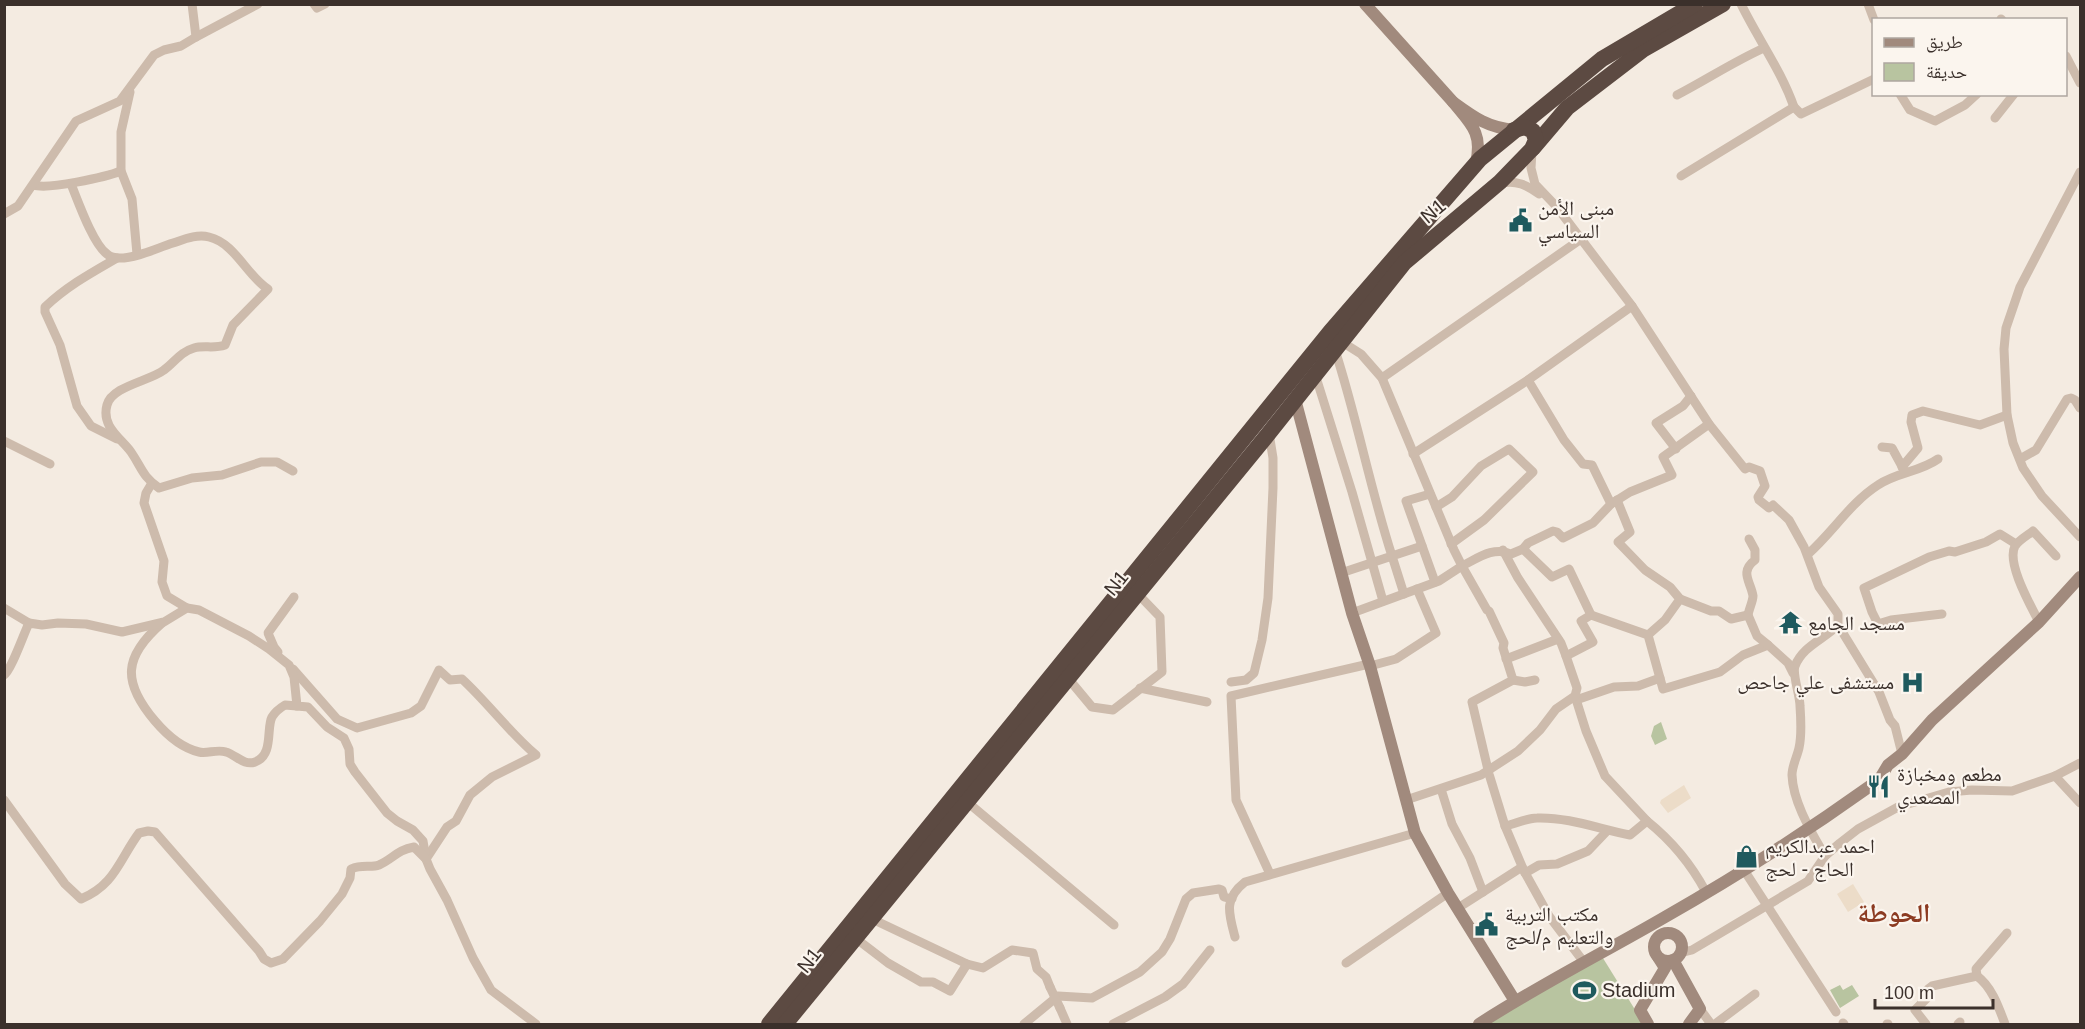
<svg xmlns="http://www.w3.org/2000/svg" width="2085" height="1029" font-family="Helvetica,'Noto Naskh Arabic',sans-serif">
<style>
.green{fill:#b8c4a0}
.plaza{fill:#ecdcc8}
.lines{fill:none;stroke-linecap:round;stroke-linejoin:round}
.street{stroke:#cdbbac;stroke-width:9}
.secondary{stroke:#a18a7d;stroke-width:12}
.highway{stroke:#5c4a42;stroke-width:16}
.street-bridge{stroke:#cdbbac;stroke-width:9}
.labels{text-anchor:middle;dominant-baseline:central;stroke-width:4.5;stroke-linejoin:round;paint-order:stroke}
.poi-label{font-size:20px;fill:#3b302b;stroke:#fbf5ee;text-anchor:start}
.street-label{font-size:20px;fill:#3b302b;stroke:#fbf5ee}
.district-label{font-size:26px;font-weight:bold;fill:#8c3b22;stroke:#fbf5ee}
</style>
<rect width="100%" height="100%" fill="#f4ebe1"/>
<g class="green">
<path d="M1661,722L1667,739L1655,745L1651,736L1654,726Z"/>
<path d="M1601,955L1644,1024H1487Z"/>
<path d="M1840,985L1843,990L1852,985L1859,996L1840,1008L1830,990Z"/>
</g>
<g class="plaza">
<path d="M1684,785L1691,798L1668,813L1660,803L1661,800Z"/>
<path d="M1853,884L1864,902L1848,912L1837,894Z"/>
</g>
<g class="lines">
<g class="street">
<path d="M314,4L317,8L325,4"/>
<path d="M1741,4C1758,39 1781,70 1794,107"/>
<path d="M1868,4L1874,20"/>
<path d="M2001,19L2002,20"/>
<path d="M196,37L258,4"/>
<path d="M2066,56L2080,83"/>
<path d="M130,92L121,132V171L132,199L137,254"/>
<path d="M1900,94L1910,110L1935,121L1965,105L1977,94"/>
<path d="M1677,95C1706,80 1733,62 1764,48"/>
<path d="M1995,118L2014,94"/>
<path d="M1532,151L1531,168L1535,184L1556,206L1632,306L1709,424L1745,469L1749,467L1760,471L1765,486L1758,497L1759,500L1769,508L1773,505L1789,520L1804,547L1819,587L1838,614V625C1823,640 1803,646 1795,666C1792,674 1800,695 1800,706C1801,720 1802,735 1799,748C1797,757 1792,766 1792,775C1793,803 1812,833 1825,856"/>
<path d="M2080,172L2020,287L2006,328L2004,349L2007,415L2013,443L2023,468L2042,496L2080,537"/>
<path d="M1681,176L1794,107L1801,114L1874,79"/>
<path d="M1502,183C1516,180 1527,185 1539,194"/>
<path d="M71,184C78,201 93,244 107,254C110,257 116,258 120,258C137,258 157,248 173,243C185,239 197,234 209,237C235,243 247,276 268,289L233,325L225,345C214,349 204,345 194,348C180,352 175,362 164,370C150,381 112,386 107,405C101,427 121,438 131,452C142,468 142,476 159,488L192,478L222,475L261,462H277L293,471"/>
<path d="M34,185C47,190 106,177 121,171"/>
<path d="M4,214L18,206L76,121L120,101L154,55L164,50L181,46L196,37L192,4"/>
<path d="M1342,342L1361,354L1382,378L1454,550L1462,566L1439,581L1352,613"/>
<path d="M1335,350C1357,418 1370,488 1392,556L1341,573"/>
<path d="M1315,374L1352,492L1383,601"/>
<path d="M1382,378L1581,239"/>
<path d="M1528,380L1564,440L1583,464L1592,465L1611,504"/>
<path d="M117,439L91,426L77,406L60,345L45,312V307C67,286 91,273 117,258"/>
<path d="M4,441L50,464"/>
<path d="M1882,447L1892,448L1904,470"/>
<path d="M1676,449L1656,423L1683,406L1691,396"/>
<path d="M1413,454L1528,380L1632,306"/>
<path d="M2020,459L2036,450L2067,399L2071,398L2075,400L2080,408"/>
<path d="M1902,467L1918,448L1911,422L1912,415L1923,411L1980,425L2007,415"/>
<path d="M152,483L146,493L144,503L164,561L162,582L167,596L187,608"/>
<path d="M1430,494L1406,501L1435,582"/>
<path d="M1617,500L1630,532L1618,542L1645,570L1670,587L1680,599L1665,620L1648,635"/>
<path d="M1436,507L1452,497L1481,466L1509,449L1533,472L1484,520L1451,544"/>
<path d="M1523,549L1552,577L1569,569L1591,615"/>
<path d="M1503,550L1518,578L1561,643L1566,656L1593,642L1581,621L1591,615L1648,635L1663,689L1720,672L1743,655L1768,645L1788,663L1793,673"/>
<path d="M1808,554C1833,532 1850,503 1878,485C1897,472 1920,472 1938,459"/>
<path d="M1404,594L1392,556L1422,546"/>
<path d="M1680,599L1711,611H1719L1731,619L1748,615L1757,636L1768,645"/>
<path d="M4,608L29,623"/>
<path d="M1942,614L1891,620L1878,624L1872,612L1864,588L1929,557L1949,551L1955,552L1986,542L2000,534L2016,544"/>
<path d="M1748,615C1749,609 1753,601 1753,596C1751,582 1739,572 1755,560V550L1749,539"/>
<path d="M2039,622C2031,606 2006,563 2015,546C2019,540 2028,535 2033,531L2056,556"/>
<path d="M162,623C123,657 122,682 155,721C166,734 182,748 199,752C207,754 217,749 226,752C236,755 244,766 255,762C274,755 266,728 272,717C275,712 280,708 285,705L297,706"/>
<path d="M1838,625L1879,692L1890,720L1895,726L1902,754"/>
<path d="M278,652L274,647L268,633L294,597"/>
<path d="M1506,659L1558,639"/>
<path d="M1370,666L1396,659L1436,633L1417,589"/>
<path d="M293,669L337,719L357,728L411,713L421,706L439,670L450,680L462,679C488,703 509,732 536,755L492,777L470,795L456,821L447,827L426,859"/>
<path d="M4,675C11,671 24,633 29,623L42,625L58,623L86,624L122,632L164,622L187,608L199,610L249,636L269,649L289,665L294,677L297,706L308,707L327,727L344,738L349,749L350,764L355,772L387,813L397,821L413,830L423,841L426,859L430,869L447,900L473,958L491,990L536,1024"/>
<path d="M1067,677L1092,707L1113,710L1162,672L1160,617L1136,592"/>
<path d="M1513,680L1525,682L1535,680"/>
<path d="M1231,682L1246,680L1254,673L1262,640L1268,598L1273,488V458L1269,433"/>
<path d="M1140,688L1207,702"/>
<path d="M1575,696L1586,731L1605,776L1647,821"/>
<path d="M1576,700L1614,687L1638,686L1660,678"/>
<path d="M2055,776L2080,803"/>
<path d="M1441,789L1452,824L1470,858L1483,892"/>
<path d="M4,800L65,884L81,899C115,885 119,860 139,833L148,831L155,832L259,951L264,959L271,963L283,959L320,921L342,894L350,878L351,869C362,864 371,868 379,865C393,859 397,850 414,847L426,859"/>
<path d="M1406,800L1481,775L1518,751L1540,730L1556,709L1575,696L1577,688L1566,656"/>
<path d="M966,801L1114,925"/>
<path d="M1505,826C1515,824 1527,818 1537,818C1569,817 1599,829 1630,835L1647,821C1672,841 1691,864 1706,892"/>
<path d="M1744,870L1836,1012"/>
<path d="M1525,873L1539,865L1557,864L1588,851L1607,831"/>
<path d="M1270,874L1236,800L1231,696L1369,664"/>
<path d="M1458,908L1522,867"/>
<path d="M870,918L967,964L983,968L1012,950L1033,953L1037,969L1046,977L1050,987"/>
<path d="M854,937L888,963L921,982H933L950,991L967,964"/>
<path d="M1235,937C1229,914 1223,899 1245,882L1415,833"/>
<path d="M1680,953L1692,950L1808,881L1825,856L1840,843L1858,829L1898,807L1949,792L1972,790L2012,791L2055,776L2080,763"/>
<path d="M1583,961L1549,916L1524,871L1505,826L1489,774L1472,702L1513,680L1503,648L1504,643L1489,611L1487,610L1462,566C1478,558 1494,546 1511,554L1523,549L1528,543L1553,531L1557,532L1563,538L1593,523L1611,504L1630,492L1672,475L1663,457L1709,424"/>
<path d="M1346,963L1448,893"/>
<path d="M1977,976L1976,969L2007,933"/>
<path d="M1060,1008L1067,1024"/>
<path d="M1700,1009L1711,1024"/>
<path d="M1843,1023L1844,1024"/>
<path d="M1024,1024L1058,996L1092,998L1140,972L1162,952L1170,939L1186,899L1193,893L1219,889L1222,890L1224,897L1232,899"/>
<path d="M1113,1024L1165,997L1183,984L1210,950"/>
<path d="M1715,1024L1755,994"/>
<path d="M1887,1024H1888"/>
<path d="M1926,1024L1915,1010L1929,996L1928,989L1932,986L1977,976C1992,987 1999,1008 2005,1024"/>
<path d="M1958,1024L1960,1022"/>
</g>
<g class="secondary">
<path d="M1365,4L1453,102"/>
<path d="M1476,163C1483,133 1471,124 1453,102C1475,118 1487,127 1514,130"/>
<path d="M1295,399L1352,613L1370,666L1415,833L1448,893L1515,1001"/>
<circle cx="1668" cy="947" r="14"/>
<path d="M1673,960L1700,1009L1689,1024"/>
<path d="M1479,1024C1539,985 1603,953 1665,917C1737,876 1806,832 1873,784L1879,780L1888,765L1902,754L1932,720L2039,622L2080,577"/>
<path d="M1648,1024L1640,1010L1665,968L1658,957"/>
</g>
<g class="highway">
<path d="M1533,148L1567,108L1644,49L1723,4"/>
<path d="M769,1024L1330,332L1480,159L1602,59L1695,4"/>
<path d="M785,1024L1269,433L1404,263L1500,182L1532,149L1536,140L1533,131L1525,127L1514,130"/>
</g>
<path class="street-bridge" d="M1050,987L1060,1008"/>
</g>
<defs>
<symbol id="civic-bare" viewBox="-9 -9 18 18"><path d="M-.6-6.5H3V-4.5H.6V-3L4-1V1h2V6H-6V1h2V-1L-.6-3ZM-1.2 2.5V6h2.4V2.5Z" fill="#1f5a5e" stroke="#fbf5ee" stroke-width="2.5" paint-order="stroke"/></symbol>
<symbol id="temple-bare" viewBox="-9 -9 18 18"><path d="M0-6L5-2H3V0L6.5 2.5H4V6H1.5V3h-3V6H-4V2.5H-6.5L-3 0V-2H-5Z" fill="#1f5a5e" stroke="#fbf5ee" stroke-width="2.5" paint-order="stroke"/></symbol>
<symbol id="hospital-bare" viewBox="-9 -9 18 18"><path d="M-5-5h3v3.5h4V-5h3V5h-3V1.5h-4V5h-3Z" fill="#1f5a5e" stroke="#fbf5ee" stroke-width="2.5" paint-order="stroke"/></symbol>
<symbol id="restaurant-bare" viewBox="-9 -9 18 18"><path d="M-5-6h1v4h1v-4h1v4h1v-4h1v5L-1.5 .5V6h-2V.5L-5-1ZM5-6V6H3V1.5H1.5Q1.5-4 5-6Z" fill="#1f5a5e" stroke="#fbf5ee" stroke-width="2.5" paint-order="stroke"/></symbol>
<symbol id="shop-bare" viewBox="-9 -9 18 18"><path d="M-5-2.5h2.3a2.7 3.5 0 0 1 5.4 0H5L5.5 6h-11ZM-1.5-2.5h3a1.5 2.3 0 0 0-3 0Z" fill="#1f5a5e" stroke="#fbf5ee" stroke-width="2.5" paint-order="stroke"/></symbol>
<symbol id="stadium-bare" viewBox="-9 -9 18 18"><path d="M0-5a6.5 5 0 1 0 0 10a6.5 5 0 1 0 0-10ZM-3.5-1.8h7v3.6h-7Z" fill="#1f5a5e" stroke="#fbf5ee" stroke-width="2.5" paint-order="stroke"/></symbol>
</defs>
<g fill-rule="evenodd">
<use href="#civic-bare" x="1504" y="204" width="33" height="33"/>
<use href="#temple-bare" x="1774" y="606" width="33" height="33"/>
<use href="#hospital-bare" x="1896" y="666" width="33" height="33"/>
<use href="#restaurant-bare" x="1862" y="770" width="33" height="33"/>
<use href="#shop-bare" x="1730" y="840" width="33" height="33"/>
<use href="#civic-bare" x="1470" y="908" width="33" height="33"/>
<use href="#stadium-bare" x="1568" y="974" width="33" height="33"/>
</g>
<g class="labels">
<g class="poi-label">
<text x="1538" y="208">مبنى الأمن<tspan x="1538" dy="23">السياسي</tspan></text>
<text x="1808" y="623">مسجد الجامع</text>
<text x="1894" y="682" text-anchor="end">مستشفى علي جاحص</text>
<text x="1897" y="774">مطعم ومخبازة<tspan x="1897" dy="23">المصعدي</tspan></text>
<text x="1765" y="846">احمد عبدالكريم<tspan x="1765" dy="23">الحاج - لحج</tspan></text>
<text x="1505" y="914">مكتب التربية<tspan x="1505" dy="23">والتعليم م/لحج</tspan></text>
<text x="1602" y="990">Stadium</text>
</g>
<g class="street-label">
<text transform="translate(1433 211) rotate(-40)">N1</text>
<text transform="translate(1116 583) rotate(-51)">N1</text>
<text transform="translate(809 960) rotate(-52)">N1</text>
</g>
<g class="district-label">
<text x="1894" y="913">الحوطة</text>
</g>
</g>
<rect width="2085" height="1029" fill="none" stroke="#3b302b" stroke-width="12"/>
<rect x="1872" y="18" width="195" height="78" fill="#fbf5ee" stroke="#aea6a0" stroke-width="1.5"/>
<rect x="1884" y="38" width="30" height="9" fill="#a18a7d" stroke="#aea6a0" stroke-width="1.5"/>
<text x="1926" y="48" font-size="18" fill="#3b302b">طريق</text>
<rect x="1884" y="63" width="30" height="18" fill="#b8c4a0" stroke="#aea6a0" stroke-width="1.5"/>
<text x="1926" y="78" font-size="18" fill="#3b302b">حديقة</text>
<path d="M1875 999v9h118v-9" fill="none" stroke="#3b302b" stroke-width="3"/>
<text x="1884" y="999" font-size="18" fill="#3b302b" stroke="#fbf5ee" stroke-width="4.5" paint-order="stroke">100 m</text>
</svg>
